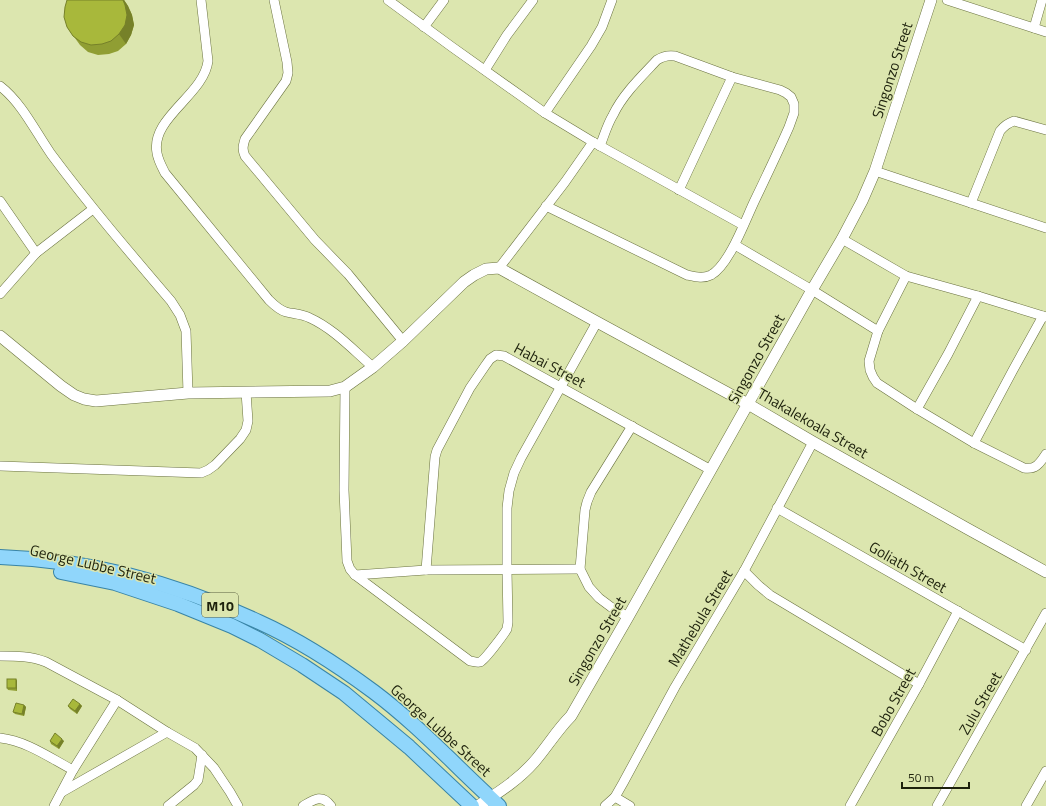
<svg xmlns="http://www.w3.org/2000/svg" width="1046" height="806" font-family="'Titillium Web',sans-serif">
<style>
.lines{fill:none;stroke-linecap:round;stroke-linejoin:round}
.minor-casing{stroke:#6a7240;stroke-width:10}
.tertiary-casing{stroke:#6a7240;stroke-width:12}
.primary-casing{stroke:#3884a6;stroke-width:16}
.minor{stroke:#fff;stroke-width:9}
.tertiary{stroke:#fff;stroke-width:11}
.primary{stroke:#90d6fb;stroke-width:14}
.wall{fill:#909e33}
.shaded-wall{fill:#768129}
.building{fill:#a8b83b;stroke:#768129}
.labels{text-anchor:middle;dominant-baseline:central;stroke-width:3;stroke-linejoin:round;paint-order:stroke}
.shield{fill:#dce6af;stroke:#565c3d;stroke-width:1}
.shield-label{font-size:14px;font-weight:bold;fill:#1d210c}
.street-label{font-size:15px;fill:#1d210c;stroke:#dce6af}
</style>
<rect width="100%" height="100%" fill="#dce6af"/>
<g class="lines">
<defs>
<g id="minor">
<path d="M201,0L208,61C204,95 150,118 157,153C158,160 162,167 165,173L269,300C274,305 279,310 286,312C294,314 302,314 310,318C334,329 353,350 373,367"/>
<path d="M274,0L287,62L288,73L286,81L245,139C243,146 242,149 245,156L315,240L348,274L403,341"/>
<path d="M388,0L452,47L545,113L593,142L743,225"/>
<path d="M947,0L1046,32"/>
<path d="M424,27L444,0"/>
<path d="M1034,28L1042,0"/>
<path d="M485,70L507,35L533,0"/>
<path d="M0,86C22,103 35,131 51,154C89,205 130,253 171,301L180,315L186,331L188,393"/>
<path d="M545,113L591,46L602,27L612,0"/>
<path d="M875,171L1046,228"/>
<path d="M679,190L732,77"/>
<path d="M0,201L36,253"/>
<path d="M971,203L1000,131C1004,126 1008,123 1014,121L1046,130"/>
<path d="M546,206L687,275C696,277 703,279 711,275C729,265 745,221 754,202C766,177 778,152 789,127L794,113V104L791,97L786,93L780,90L732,77L675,56C668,55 663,56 657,60C642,76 623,94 613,115C607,125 604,136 600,146"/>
<path d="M842,239L906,276L978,296L1046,317"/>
<path d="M735,245L812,290L878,331"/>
<path d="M499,268L565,182L593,142"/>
<path d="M906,276L878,331L869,361L870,370L873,377L877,383L917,409L974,443L1024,468C1036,470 1040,463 1046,454"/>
<path d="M0,294L36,253L93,209"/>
<path d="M345,387L344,490L347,561L350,569L355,575L470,661C473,661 477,663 480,662C485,660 504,634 507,629C507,627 508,624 508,622L507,570V508L509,491L514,473L521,458L597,322"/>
<path d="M917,409L948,354L978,296"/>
<path d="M974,443L1013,370L1043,316"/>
<path d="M0,466L201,473L208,470L215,465L240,439L246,430L248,421L246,392"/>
<path d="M777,508L1026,650"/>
<path d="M426,570L435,457L437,450L470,388L485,366L490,359L496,355L504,356L711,470"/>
<path d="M744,571L758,585L770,595L919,684"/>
<path d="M355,575L426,570L580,569"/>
<path d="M628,617L611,607L599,598L589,587L580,569L585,510L587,502L591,492L632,426"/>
<path d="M0,656C16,656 31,656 46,662L117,700L167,732L195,748L214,768L230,792L238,806"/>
<path d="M0,738C27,741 50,758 73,770"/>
<path d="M62,792L167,732"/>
<path d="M615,797L630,806"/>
<path d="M54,806L73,770L117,700"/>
<path d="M168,806L194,785L198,780L202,755"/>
<path d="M303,806C313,800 322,793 331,806"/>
<path d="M605,806L615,797L623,783L675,687L744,571L813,442"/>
<path d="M850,806L919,684L958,611"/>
<path d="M937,806L1046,613"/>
<path d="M1026,806L1046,771"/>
</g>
<g id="tertiary">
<path d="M0,336L61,386L74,395L84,399L96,401L188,393L330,391L345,387L373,367L403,341L464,282L474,275L486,269L499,268L597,322L748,404L813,442L968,529L1046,572"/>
<path d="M478,806C499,792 517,781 534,762C547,747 557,730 571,716L628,617L812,290L842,239L862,201L875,171L931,0"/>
</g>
<g id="primary">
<path d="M0,557C89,560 178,584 259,622C299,640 339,666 374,692C402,713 426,736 451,760C467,776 483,791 499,806"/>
<path d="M61,572L115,583L178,604L232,626L260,640L302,665L344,693L409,747L472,806"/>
</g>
</defs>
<use href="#minor" class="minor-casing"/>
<use href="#tertiary" class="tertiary-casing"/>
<use href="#primary" class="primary-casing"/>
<use href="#minor" class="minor"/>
<use href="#tertiary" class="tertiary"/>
<use href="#primary" class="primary"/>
</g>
<g class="wall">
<path d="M67,0H124L128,6L132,15L134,25L131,35L126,44L118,51L109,54L98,55L88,52L80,45L67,27Z"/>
<path d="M16,679L17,681V691L8,690L7,688Z"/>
<path d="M80,704L82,706L77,714L70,709L68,706Z"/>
<path d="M24,705L26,707L24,716L15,714L13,712Z"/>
<path d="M50,741H64L59,749L51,744Z"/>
</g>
<g class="shaded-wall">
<path d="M123,0H124L128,6L132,15L134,25L131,35L126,44L119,34Z"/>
<path d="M16,679L17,681V691L16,688Z"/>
<path d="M80,704L82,706L77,714L75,711Z"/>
<path d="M24,705L26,707L24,716L22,714Z"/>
<path d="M62,739L64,741L59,749L57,746Z"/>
</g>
<g class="building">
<path d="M67,0H123L125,5L127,15L125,25L119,34L111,41L102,44L91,45L81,42L73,36L67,27L64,17L65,7Z"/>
<rect x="7" y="679" width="9" height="9"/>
<path d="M73,699L80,704L75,711L68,706Z"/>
<path d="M16,703L24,705L22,714L13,712Z"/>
<path d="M55,733L62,739L57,746L50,741Z"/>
</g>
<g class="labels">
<rect class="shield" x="202" y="593" width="36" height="24" rx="3"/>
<g class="shield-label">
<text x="220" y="605">M10</text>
</g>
<g class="street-label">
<text transform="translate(892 70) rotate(-72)">Singonzo Street</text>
<text transform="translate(756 359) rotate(-61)">Singonzo Street</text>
<text transform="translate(550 365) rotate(28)">Habai Street</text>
<text transform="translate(813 423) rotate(30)">Thakalekoala Street</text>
<text transform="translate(93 564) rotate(13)">George Lubbe Street</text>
<text transform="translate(908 567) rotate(30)">Goliath Street</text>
<text transform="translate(700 618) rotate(-59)">Mathebula Street</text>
<text transform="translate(597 641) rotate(-60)">Singonzo Street</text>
<text transform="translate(893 702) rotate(-61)">Bobo Street</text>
<text transform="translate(980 703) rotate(-60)">Zulu Street</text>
<text transform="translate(441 730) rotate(42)">George Lubbe Street</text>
</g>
</g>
<path d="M902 782v6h67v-6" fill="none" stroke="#1d210c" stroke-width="2"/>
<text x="908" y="782" font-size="12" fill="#1d210c" stroke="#dce6af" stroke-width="3" paint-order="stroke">50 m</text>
</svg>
